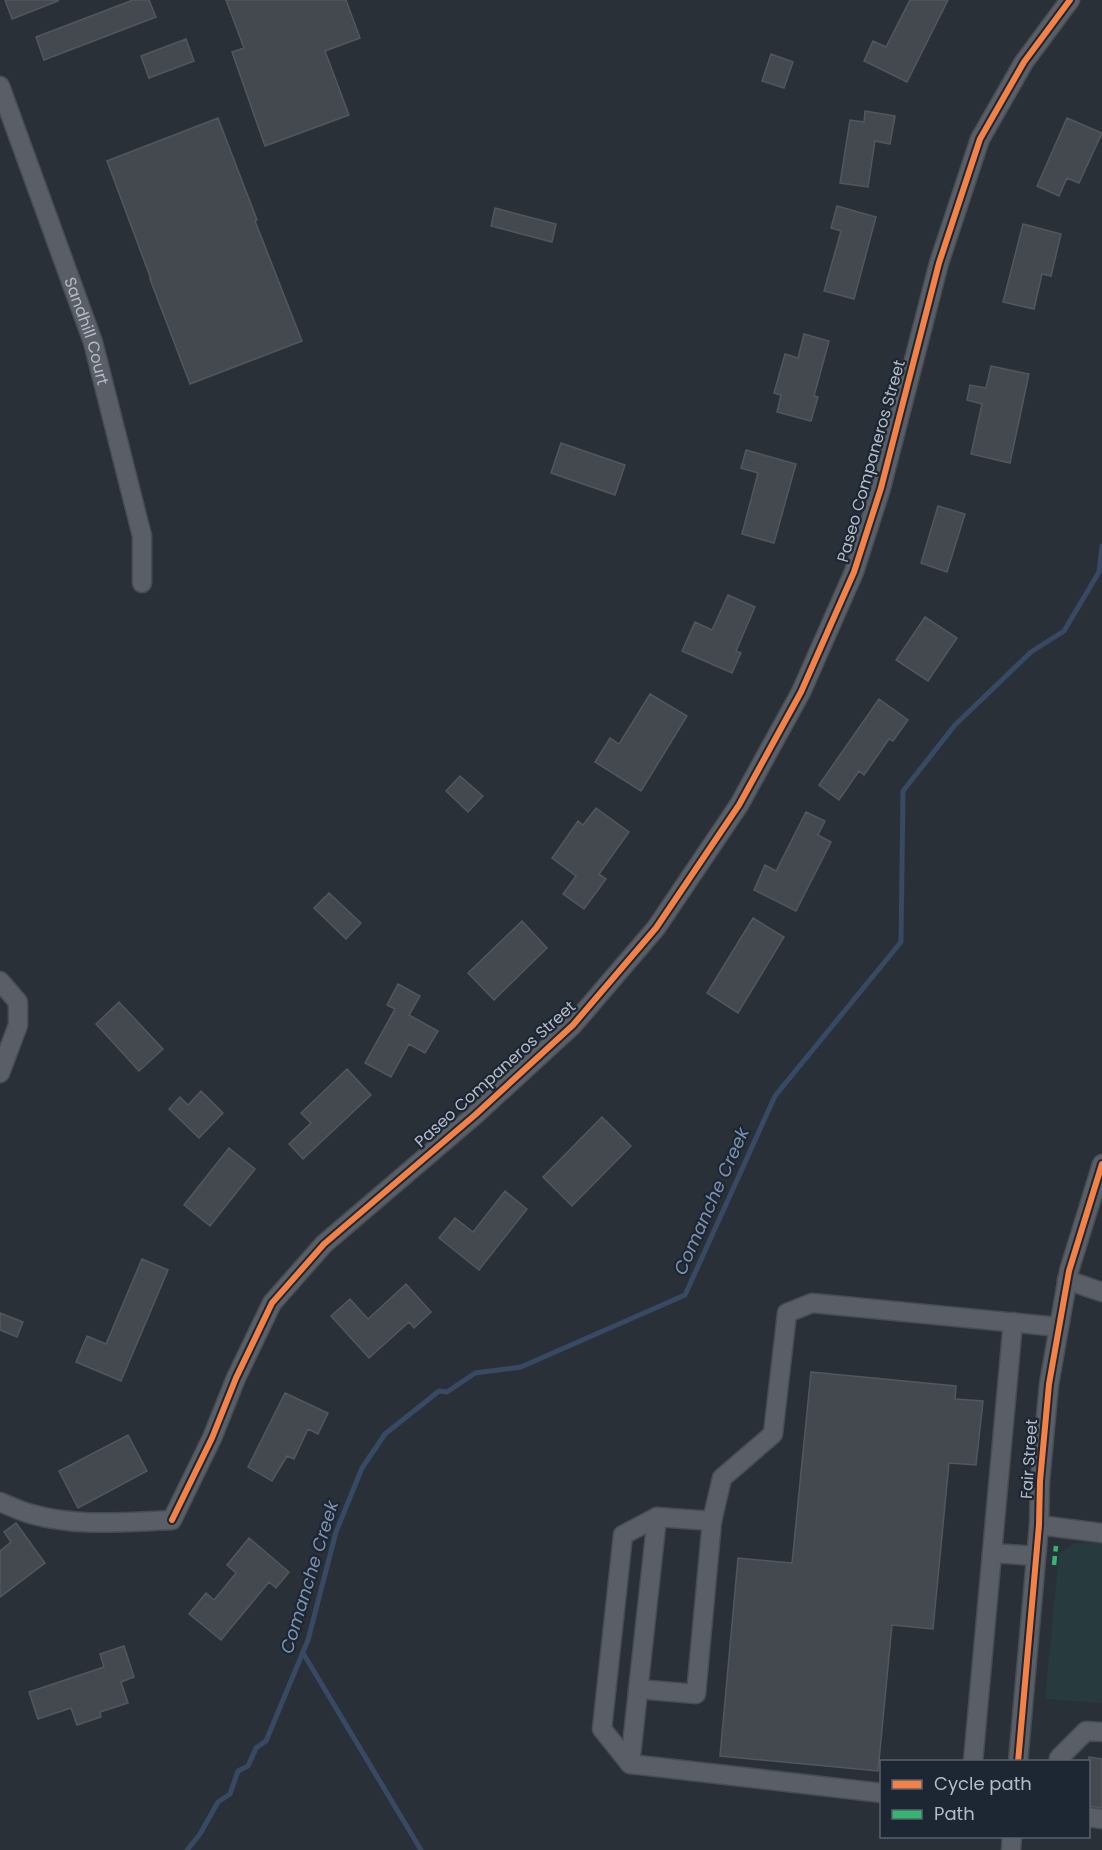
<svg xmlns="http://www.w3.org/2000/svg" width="1102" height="1850" viewBox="0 0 1102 1850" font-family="Poppins,sans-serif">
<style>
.green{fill:#273a3e}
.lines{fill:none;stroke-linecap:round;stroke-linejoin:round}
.stream{stroke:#384963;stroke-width:5}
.building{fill:#444950;stroke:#52575f;stroke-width:1.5}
.minor-casing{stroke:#484c53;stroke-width:21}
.minor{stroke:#5a5e66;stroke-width:18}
.quiet{stroke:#33b770;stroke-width:4.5;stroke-dasharray:9 4.5;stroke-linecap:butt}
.cycleway-casing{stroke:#1d2633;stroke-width:10}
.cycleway{stroke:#f48246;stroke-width:6}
.labels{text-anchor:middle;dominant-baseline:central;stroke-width:4.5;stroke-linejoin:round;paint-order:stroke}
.street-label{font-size:16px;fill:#b4bcc9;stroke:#1d2633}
.water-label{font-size:18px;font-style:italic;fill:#7c92b1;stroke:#1d2633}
</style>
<rect width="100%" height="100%" fill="#2a3038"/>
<path class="green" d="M 1102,1542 L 1102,1703 L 1045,1699 L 1059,1554 L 1075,1543 Z"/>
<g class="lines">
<path class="stream" d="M 303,1653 L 421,1850
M 187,1850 L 200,1834 L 218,1802 L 230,1794 L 238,1771 L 248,1766 L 256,1748 L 266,1741 L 308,1640 L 336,1532 L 362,1468 L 385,1434 L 439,1391 L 447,1392 L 475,1373 L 521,1367 L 685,1295 L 775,1096 L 901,942 L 903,791 L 955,725 L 1031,652 L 1064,631 L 1099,572 L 1102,546"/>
</g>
<path class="building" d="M 5,0 L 58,0 L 58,1 L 12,19 Z
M 133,0 L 149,0 L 156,17 L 44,60 L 36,37 Z
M 226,0 L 346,0 L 360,38 L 325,51 L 349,115 L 265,146 L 232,52 L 244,48 Z
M 910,0 L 948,0 L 907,82 L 864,61 L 873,41 L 886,47 Z
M 186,39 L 194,61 L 149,78 L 141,56 Z
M 771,54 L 793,62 L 784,88 L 762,81 Z
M 865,111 L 895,116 L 890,144 L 875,141 L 868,187 L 840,183 L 850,120 L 864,122 Z
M 218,118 L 257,220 L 255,221 L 302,341 L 190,384 L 150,279 L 151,279 L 107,161 Z
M 1067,118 L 1102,133 L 1079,183 L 1067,178 L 1059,196 L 1037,186 Z
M 837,206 L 876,217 L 854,299 L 824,291 L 841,231 L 831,228 Z
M 495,208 L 556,224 L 552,242 L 491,226 Z
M 1023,224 L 1061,234 L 1051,276 L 1042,274 L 1034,309 L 1003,302 Z
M 804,334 L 829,341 L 814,396 L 818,397 L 811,421 L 777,412 L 781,395 L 774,393 L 785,354 L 798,358 Z
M 991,366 L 1029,374 L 1010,463 L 971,454 L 982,404 L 967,400 L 970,385 L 986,388 Z
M 561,443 L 625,465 L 615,495 L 551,473 Z
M 746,450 L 796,464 L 774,543 L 742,534 L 758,473 L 741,468 Z
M 938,506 L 965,514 L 947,572 L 921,563 Z
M 728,595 L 755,607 L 736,651 L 741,653 L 732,673 L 682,651 L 695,622 L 712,630 Z
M 925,617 L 957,638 L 928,681 L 896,660 Z
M 650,694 L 687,716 L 641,791 L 595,762 L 610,738 L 619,744 Z
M 879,699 L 908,720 L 893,741 L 889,739 L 864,775 L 859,771 L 839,800 L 819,785 Z
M 460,776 L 483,796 L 468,812 L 446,791 Z
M 596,808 L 629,832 L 599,874 L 606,879 L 584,909 L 563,894 L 576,876 L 552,858 L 578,821 L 583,825 Z
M 806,812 L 825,821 L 818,835 L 831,842 L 796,911 L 754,890 L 765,865 L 776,871 Z
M 329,893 L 361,923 L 346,939 L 314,908 Z
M 753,918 L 784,937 L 738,1013 L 707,993 Z
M 522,921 L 547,948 L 494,1000 L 468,973 Z
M 398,984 L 420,996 L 409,1015 L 438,1031 L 425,1053 L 409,1044 L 391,1077 L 365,1063 L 395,1009 L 387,1005 Z
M 119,1002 L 163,1049 L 139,1071 L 96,1024 Z
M 347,1069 L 371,1095 L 303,1159 L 289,1144 L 311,1123 L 301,1113 Z
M 201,1091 L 223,1113 L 199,1138 L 169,1109 L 180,1097 L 188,1105 Z
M 602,1117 L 631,1146 L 572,1206 L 543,1177 Z
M 229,1148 L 255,1169 L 210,1226 L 184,1205 Z
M 505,1191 L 527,1209 L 479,1270 L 439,1238 L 455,1218 L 473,1232 Z
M 142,1259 L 168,1270 L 121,1381 L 76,1362 L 87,1336 L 106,1344 Z
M 406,1284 L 431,1312 L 414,1328 L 409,1322 L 369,1358 L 331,1316 L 350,1299 L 368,1319 Z
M 0,1313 L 23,1322 L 17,1337 L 0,1330 Z
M 811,1372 L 956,1386 L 955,1399 L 983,1401 L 976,1465 L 949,1463 L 933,1629 L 892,1625 L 878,1771 L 720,1756 L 738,1558 L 792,1563 Z
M 285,1393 L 328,1413 L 318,1434 L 308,1429 L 294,1459 L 287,1456 L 272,1481 L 248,1467 Z
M 128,1435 L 147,1471 L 78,1508 L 59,1471 Z
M 16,1523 L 45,1563 L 0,1597 L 0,1551 L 11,1542 L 4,1532 Z
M 249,1538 L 289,1572 L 276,1588 L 269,1582 L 221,1640 L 189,1614 L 206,1593 L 214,1600 L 236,1573 L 227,1565 Z
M 124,1646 L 134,1677 L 121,1682 L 128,1703 L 100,1712 L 101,1717 L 77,1725 L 71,1708 L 38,1719 L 29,1692 L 104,1667 L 100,1654 Z
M 1089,1757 L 1102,1759 L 1102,1808 L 1089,1806 Z"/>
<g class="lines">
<defs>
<g id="minor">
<path id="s1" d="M 0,86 L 93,342 L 142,536 L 142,583"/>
<path d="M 0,981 L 18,1002 L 18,1025 L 0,1073"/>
<path d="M 1067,1280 L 1102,1292"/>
<path d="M 0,1502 C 10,1506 20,1511 31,1514 C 76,1527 126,1522 172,1520 L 212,1438 L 236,1378 L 272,1303 L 324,1244 L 475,1115 L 573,1025 L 656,928 L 739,805 L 801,692 L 854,572 L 881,488 L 939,263 L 980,139 L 1024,62 L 1070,0"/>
<path d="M 1039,1525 L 1102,1533"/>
<path d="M 992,1553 L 1036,1556"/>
<path d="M 638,1689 L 696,1694 L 712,1521"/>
<path d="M 973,1762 L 1013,1322"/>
<path d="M 1018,1762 L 1039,1525 L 1040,1481 L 1049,1384 L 1069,1271 L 1102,1164"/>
<path d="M 1059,1762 L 1059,1758 L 1086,1731 L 1102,1732"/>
<path d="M 630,1764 L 602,1729 L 623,1535 L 657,1517"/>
<path d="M 882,1793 L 630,1764 L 657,1517 L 712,1521 L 722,1478 L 773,1434 L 787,1313 L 812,1303 L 1059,1327"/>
<path d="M 1088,1817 L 1102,1819"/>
<path d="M 1011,1850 L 1012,1836"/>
</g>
</defs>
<use href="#minor" class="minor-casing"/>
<use href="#minor" class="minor"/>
<path class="quiet" d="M 1054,1565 L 1056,1546"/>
<defs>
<path id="cycleway" d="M 172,1520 L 212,1438 L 236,1378 L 272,1303 L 324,1244 L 475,1115 L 573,1025 L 656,928 L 739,805 L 801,692 L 854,572 L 881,488 L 939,263 L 980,139 L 1024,62 L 1070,0
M 1018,1762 L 1039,1525 L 1040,1481 L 1049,1384 L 1069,1271 L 1102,1164"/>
</defs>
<use href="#cycleway" class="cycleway-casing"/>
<use href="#cycleway" class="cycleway"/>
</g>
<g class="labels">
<g class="street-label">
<text stroke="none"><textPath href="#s1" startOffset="260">Sandhill Court</textPath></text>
<text transform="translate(871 461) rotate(-74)">Paseo Companeros Street</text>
<text transform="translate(495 1074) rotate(-42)">Paseo Companeros Street</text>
<text transform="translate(1029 1459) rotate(-86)">Fair Street</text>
</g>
<g class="water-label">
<text transform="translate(711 1201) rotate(-66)">Comanche Creek</text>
<text transform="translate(309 1577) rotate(-73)">Comanche Creek</text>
</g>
</g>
<rect x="880" y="1760" width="210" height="78" fill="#1d2633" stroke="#59626f" stroke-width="1.5"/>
<rect x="892" y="1780" width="30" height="9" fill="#f48246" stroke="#59626f" stroke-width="1.5"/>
<text x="934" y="1790" font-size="18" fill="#b4bcc9">Cycle path</text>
<rect x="892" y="1810" width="30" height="9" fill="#33b770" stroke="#59626f" stroke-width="1.5"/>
<text x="934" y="1820" font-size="18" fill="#b4bcc9">Path</text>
</svg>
